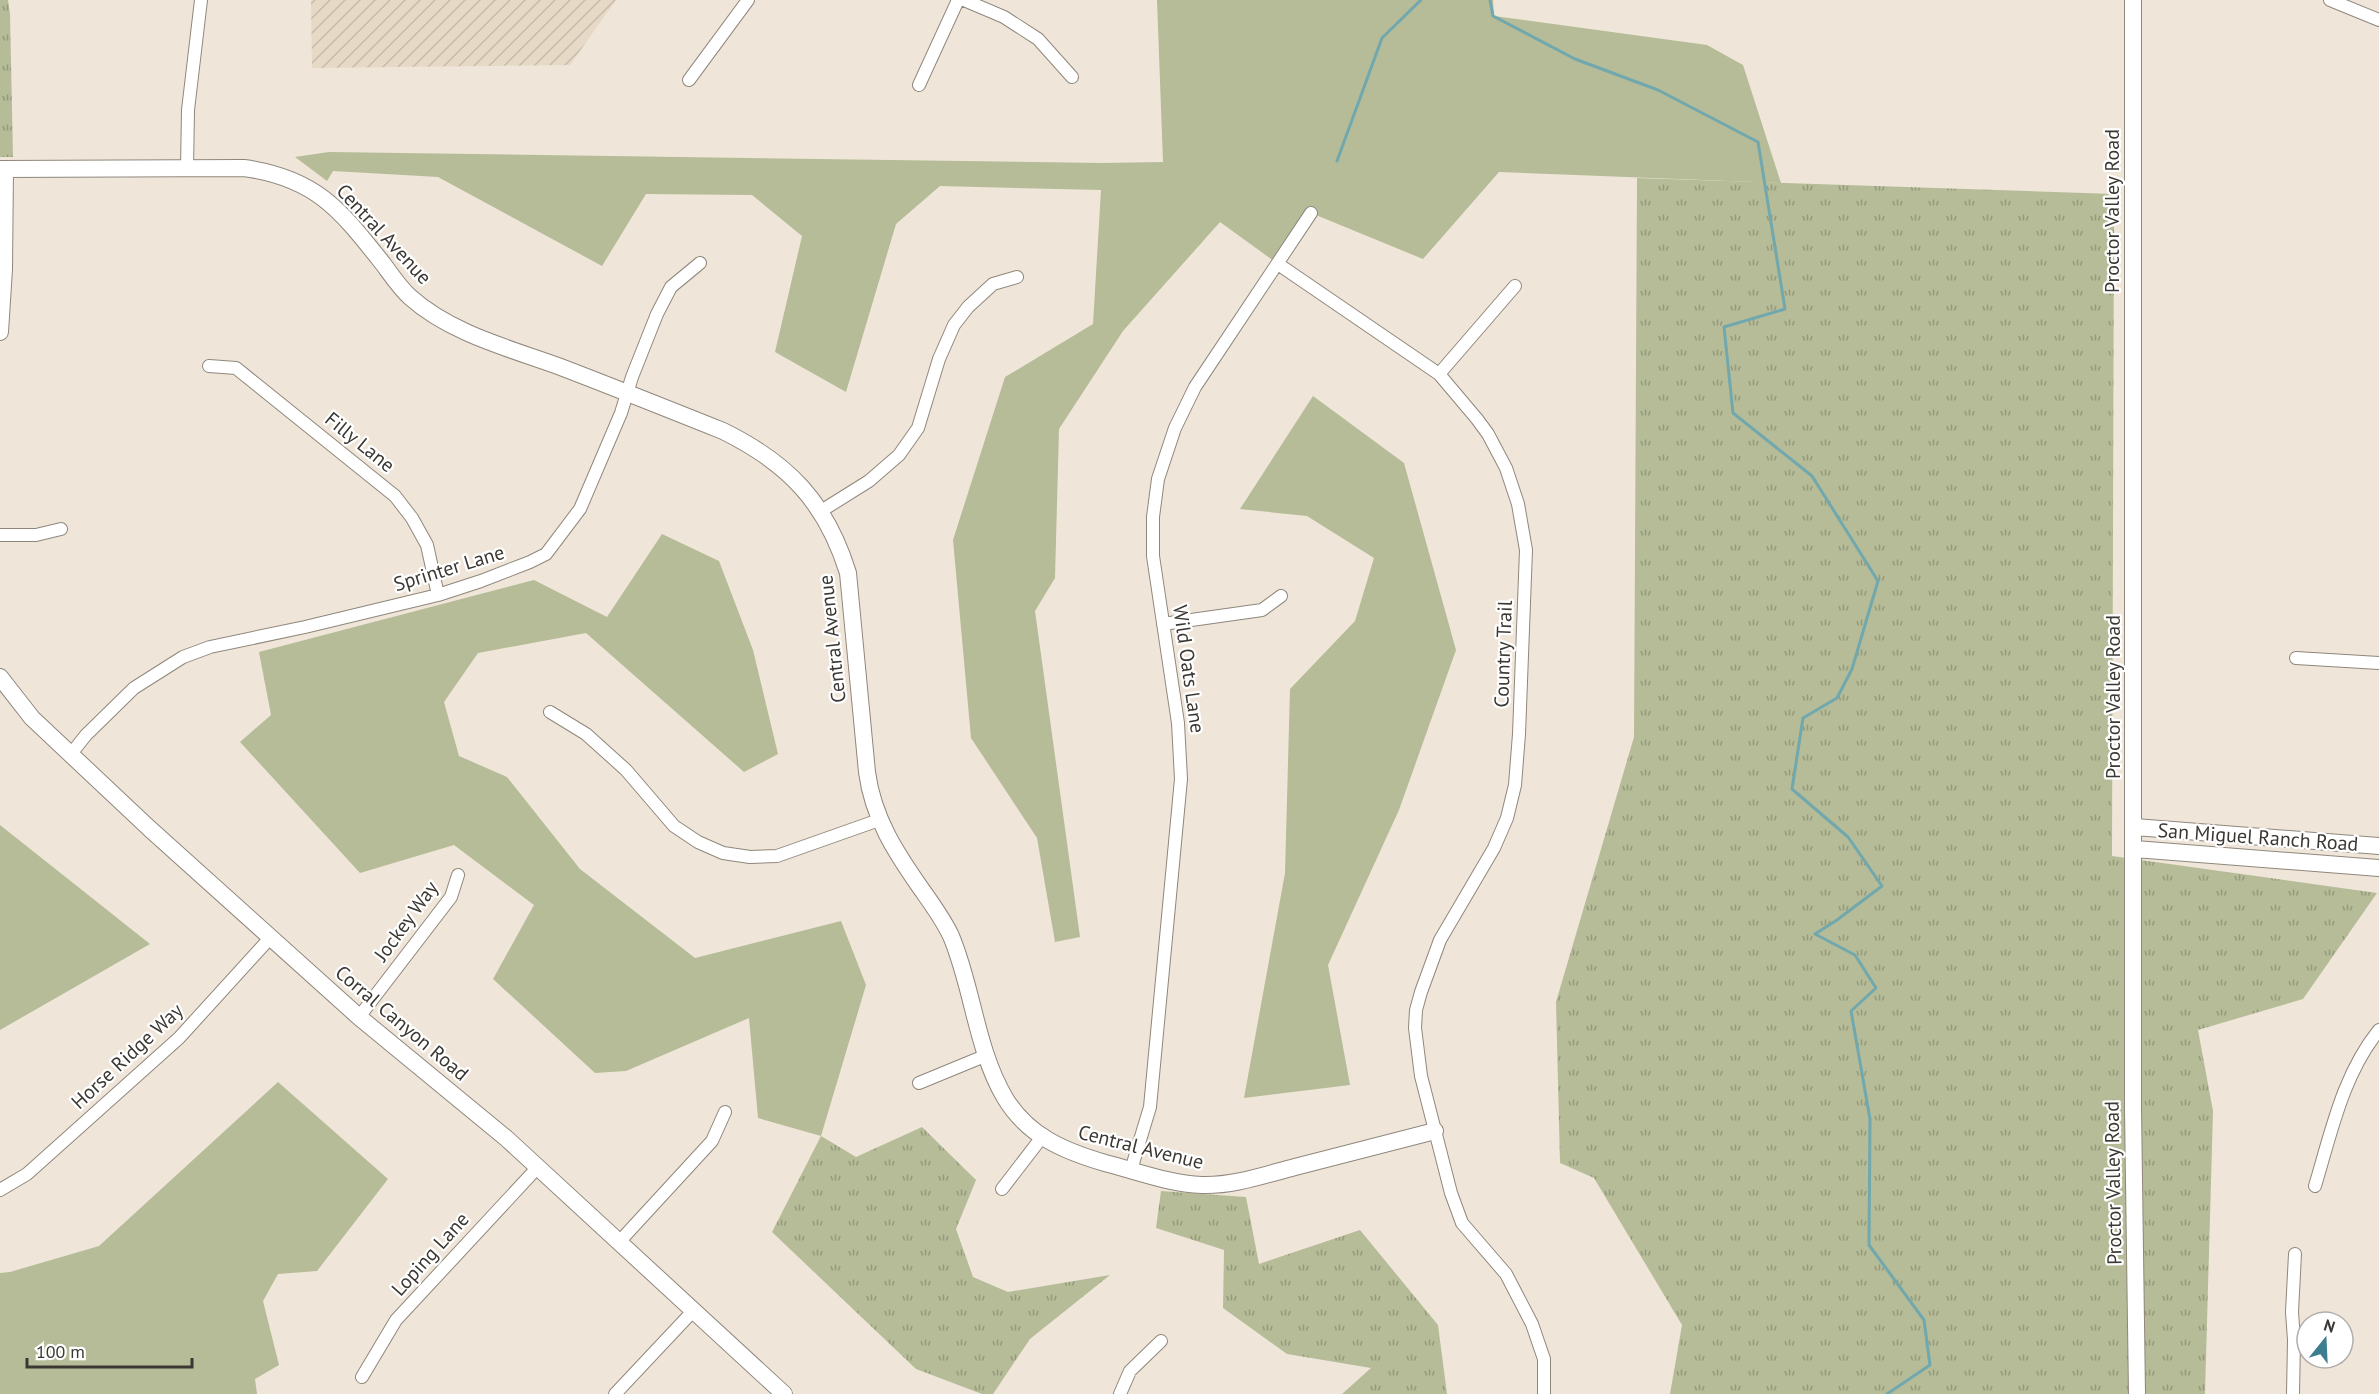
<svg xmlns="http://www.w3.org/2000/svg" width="2379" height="1394" viewBox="0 0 2379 1394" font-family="'PT Sans',sans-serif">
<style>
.industrial{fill:url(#industrial-furrows)}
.grass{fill:url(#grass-tufts)}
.green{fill:#b5bc97}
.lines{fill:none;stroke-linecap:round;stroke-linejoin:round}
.stream{stroke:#71a8ae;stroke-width:3}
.street-casing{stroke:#90877c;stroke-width:14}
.secondary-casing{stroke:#90877c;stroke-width:18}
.street{stroke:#fff;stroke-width:12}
.secondary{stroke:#fff;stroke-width:16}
.labels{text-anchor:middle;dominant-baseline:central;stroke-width:4.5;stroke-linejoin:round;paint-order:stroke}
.street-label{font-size:20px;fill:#3b3833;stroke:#fff}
</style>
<defs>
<pattern id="industrial-furrows" width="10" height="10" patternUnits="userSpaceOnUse" patternTransform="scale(1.5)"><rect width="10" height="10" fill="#e6d9c6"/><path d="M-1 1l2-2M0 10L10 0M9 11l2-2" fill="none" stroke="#c6bbab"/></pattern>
<pattern id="grass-tufts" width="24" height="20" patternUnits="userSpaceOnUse" patternTransform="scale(1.5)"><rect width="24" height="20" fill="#b5bc97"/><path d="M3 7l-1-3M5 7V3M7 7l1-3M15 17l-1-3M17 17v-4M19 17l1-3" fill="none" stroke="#949a7c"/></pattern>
</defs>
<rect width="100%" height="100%" fill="#efe6d9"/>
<path class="industrial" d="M 311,0 L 616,0 L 570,65 L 312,68 Z"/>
<path class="grass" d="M 0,0 L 8,0 L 10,14 L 13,157 L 0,157 Z
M 1637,178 L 2114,194 L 2112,856 L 2377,893 L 2303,999 L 2198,1030 L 2213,1111 L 2205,1394 L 1670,1394 L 1682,1325 L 1594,1178 L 1560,1163 L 1556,1002 L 1634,737 Z
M 922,1127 L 976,1180 L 956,1229 L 973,1277 L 1008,1292 L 1110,1275 L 1030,1339 L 993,1394 L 982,1394 L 916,1369 L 772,1232 L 821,1136 L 856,1157 Z
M 1161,1191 L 1246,1197 L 1259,1264 L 1360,1230 L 1438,1325 L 1447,1394 L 1342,1394 L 1371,1368 L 1287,1354 L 1223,1308 L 1224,1250 L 1156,1228 Z"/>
<path class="green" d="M 1157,0 L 1493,0 L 1494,16 L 1707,45 L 1743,65 L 1781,183 L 1499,172 L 1423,259 L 1311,213 L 1278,264 L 1220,222 L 1123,331 L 1059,429 L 1055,578 L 1035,611 L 1080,937 L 1055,942 L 1037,838 L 971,738 L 953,540 L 1005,377 L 1093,324 L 1101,190 L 940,186 L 896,224 L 846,392 L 775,352 L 802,236 L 752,195 L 646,194 L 602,266 L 438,177 L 333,171 L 327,181 L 295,157 L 329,152 L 1102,163 L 1163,162 Z
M 1313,396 L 1404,463 L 1456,650 L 1399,810 L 1328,965 L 1350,1085 L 1244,1098 L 1285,873 L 1290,689 L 1355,621 L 1374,558 L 1307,516 L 1240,509 Z
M 662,534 L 719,561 L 753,650 L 778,754 L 744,772 L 586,633 L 478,653 L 444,702 L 459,756 L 507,777 L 580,869 L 695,958 L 841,921 L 866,985 L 821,1136 L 758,1118 L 749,1018 L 626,1071 L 595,1073 L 493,979 L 534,905 L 454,845 L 360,873 L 240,742 L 271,715 L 259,652 L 534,580 L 607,617 Z
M 0,825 L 150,944 L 0,1030 Z
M 278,1082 L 388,1179 L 317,1271 L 278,1274 L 263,1301 L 279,1365 L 255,1379 L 257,1394 L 0,1394 L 0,1273 L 10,1272 L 99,1246 Z"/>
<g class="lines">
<path class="stream" d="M 1490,0 L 1493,16 L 1575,59 L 1658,90 L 1758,142 L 1785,309 L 1724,327 L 1733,413 L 1812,476 L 1878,581 L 1852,669 L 1837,698 L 1803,718 L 1792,789 L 1848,837 L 1882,886 L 1837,920 L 1815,934 L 1855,955 L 1876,988 L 1851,1011 L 1870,1119 L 1869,1245 L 1924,1320 L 1930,1365 L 1887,1394
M 1337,161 L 1382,38 L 1421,0"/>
<defs>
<path id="street" d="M 964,0 L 1004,17 L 1038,39 L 1072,77
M 2330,0 L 2379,20
M 689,80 L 748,0
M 919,85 L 958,0
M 187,168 L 188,110 L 201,0
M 1278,264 L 1439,374 L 1477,419 L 1488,434 L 1506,468 L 1518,504 L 1526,550 L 1519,734 L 1515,785 L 1507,818 L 1494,848 L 1440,940 L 1421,992 L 1416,1010 L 1415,1028 L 1421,1076 L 1451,1193 L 1462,1223 L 1506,1274 L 1532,1324 L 1544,1359 L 1544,1394
M 209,366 L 236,368 L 395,496 L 412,518 L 427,545 L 438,595
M 1439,374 L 1515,286
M 821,511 L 869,481 L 899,455 L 918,428 L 939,359 L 954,325 L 968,307 L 993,284 L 1017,277
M 0,535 L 36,535 L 61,529
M 1163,624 L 1262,610 L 1281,596
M 2296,658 L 2379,663
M 550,712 L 586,734 L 626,770 L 674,826 L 698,842 L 723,853 L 750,857 L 777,856 L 879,820
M 70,755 L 86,735 L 134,688 L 183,657 L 210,647 L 305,627 L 438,595 L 481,581 L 530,562 L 546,554 L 580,509 L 621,413 L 632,377 L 657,314 L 671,287 L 700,263
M 359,1017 L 451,897 L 458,875
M 919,1083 L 987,1055
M 1131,1170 L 1150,1107 L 1181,779 L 1178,723 L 1153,556 L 1153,517 L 1158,479 L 1175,428 L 1195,387 L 1311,213
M 2315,1186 C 2331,1133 2343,1074 2379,1030
M 1002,1189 L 1042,1137
M 0,1190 L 27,1174 L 179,1038 L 270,938
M 620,1241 L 712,1141 L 725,1112
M 362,1377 L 396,1320 L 538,1167
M 615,1394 L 694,1310
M 1120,1394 L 1130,1371 L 1161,1341
M 2293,1394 L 2294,1340 L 2292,1312 L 2295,1254"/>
<path id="secondary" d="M 2133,0 L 2133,1110 L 2137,1394
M 0,169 L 244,168 C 317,178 341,211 384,265 C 392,276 400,288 410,297 C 450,333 508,348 558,366 C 613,387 668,409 723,431 C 788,463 826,502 848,573 L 867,772 C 873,818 896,853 922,890 C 932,904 943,919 951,936 C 973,988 976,1049 1005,1098 C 1028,1136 1064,1151 1105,1163 C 1136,1171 1170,1184 1202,1185 C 1233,1186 1264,1175 1295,1167 C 1342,1155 1388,1143 1435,1131
M 0,332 L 4,269 L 5,169
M 0,677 L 32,718 L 150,829 L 359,1017 L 506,1138 L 784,1394
M 2135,827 L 2379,846
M 2135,849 L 2379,868"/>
</defs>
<use href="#street" class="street-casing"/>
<use href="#secondary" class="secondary-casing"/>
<use href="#street" class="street"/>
<use href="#secondary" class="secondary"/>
</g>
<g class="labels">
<g class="street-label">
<text transform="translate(2112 211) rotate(-90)">Proctor Valley Road</text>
<text transform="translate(384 234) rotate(47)">Central Avenue</text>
<text transform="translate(360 442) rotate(39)">Filly Lane</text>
<text transform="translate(449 568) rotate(-17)">Sprinter Lane</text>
<text transform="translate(832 639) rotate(-96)">Central Avenue</text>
<text transform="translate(1503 654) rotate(-88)">Country Trail</text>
<text transform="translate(1189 669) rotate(82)">Wild Oats Lane</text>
<text transform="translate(2113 697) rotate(-90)">Proctor Valley Road</text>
<text transform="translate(2258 837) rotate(4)">San Miguel Ranch Road</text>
<text transform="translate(406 921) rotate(-54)">Jockey Way</text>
<text transform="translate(402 1023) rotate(40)">Corral Canyon Road</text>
<text transform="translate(127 1056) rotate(-43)">Horse Ridge Way</text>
<text transform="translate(1141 1147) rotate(14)">Central Avenue</text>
<text transform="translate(2113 1183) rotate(-91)">Proctor Valley Road</text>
<text transform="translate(430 1254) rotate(-48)">Loping Lane</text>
</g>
</g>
<g transform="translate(2325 1340) rotate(18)"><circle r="28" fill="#ffffff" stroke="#b1afad" stroke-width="1.5"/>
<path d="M0-4.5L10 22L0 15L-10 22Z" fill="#3c7e90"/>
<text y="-9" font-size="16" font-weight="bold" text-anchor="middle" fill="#3b3833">N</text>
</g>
<path d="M27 1358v9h165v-9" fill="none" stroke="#3b3833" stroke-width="3"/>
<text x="36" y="1358" font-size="18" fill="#3b3833" stroke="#ffffff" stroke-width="4.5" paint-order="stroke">100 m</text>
</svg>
